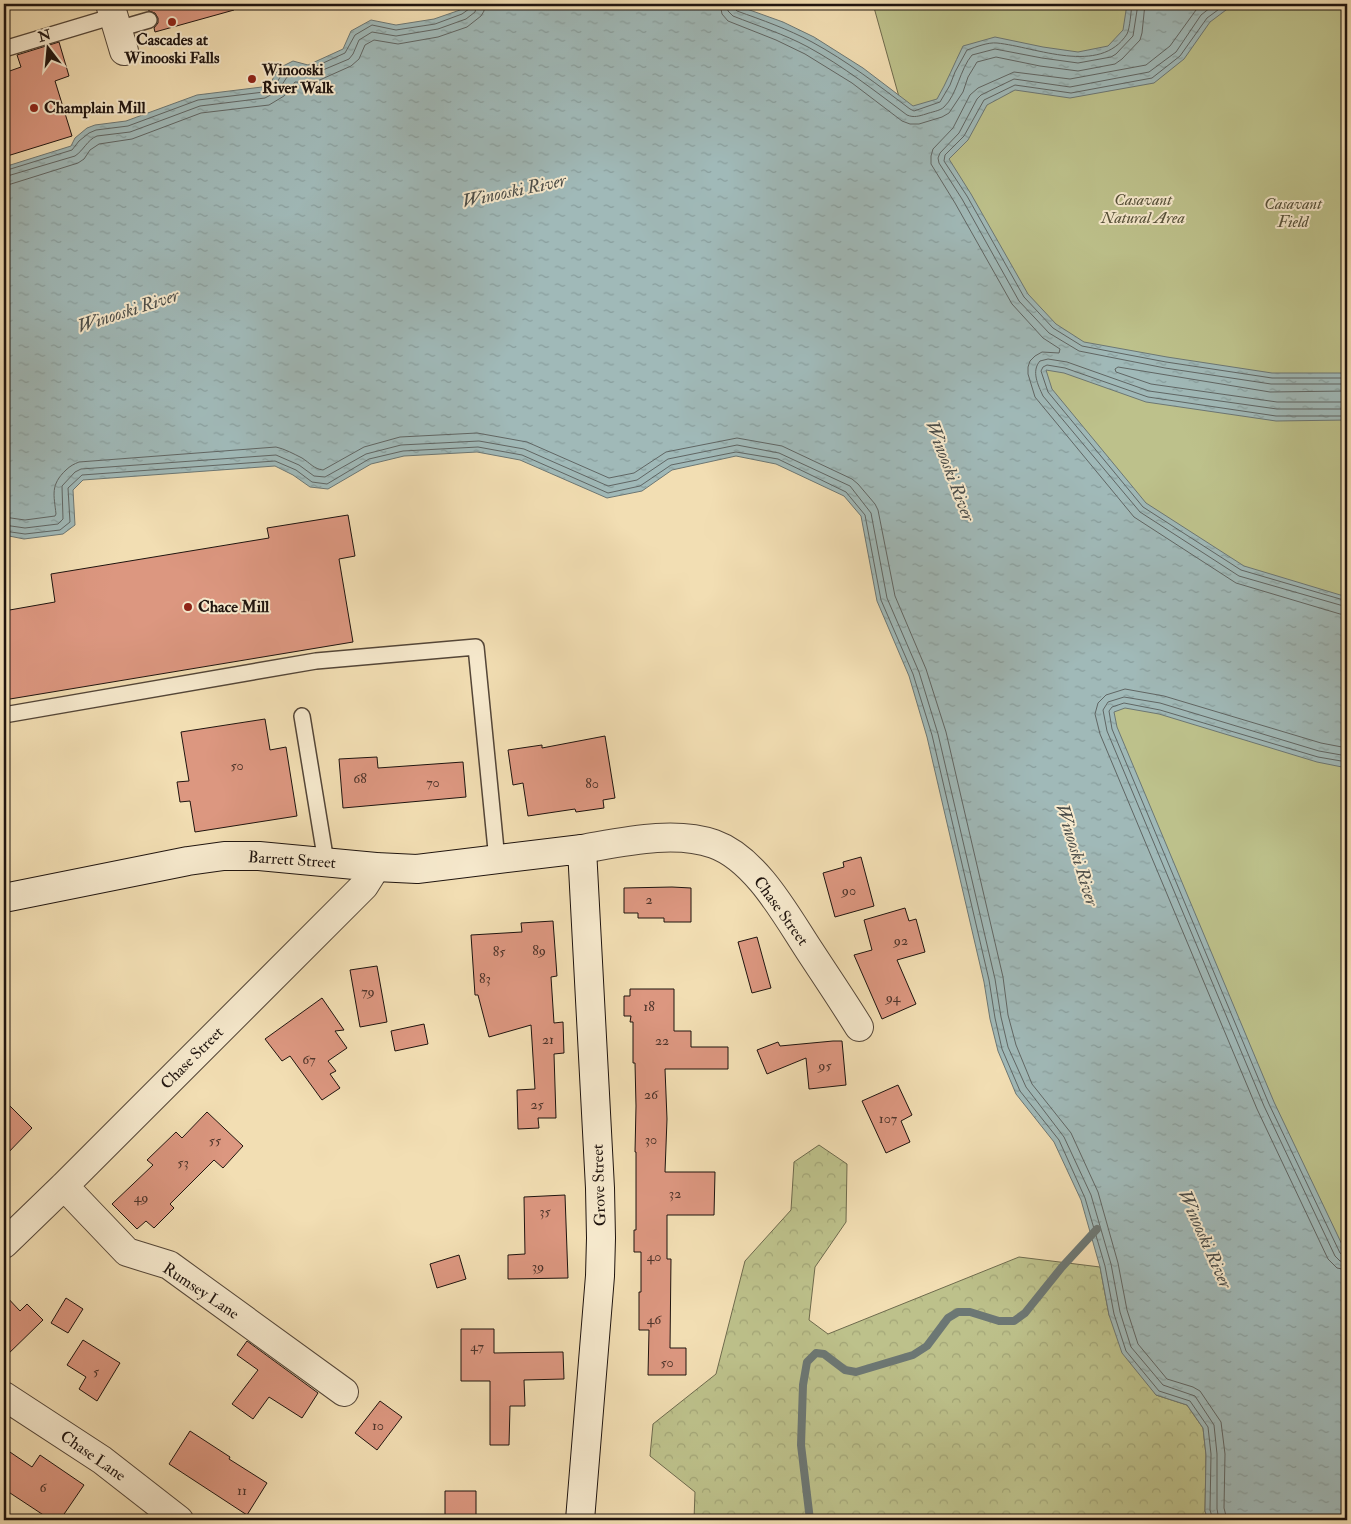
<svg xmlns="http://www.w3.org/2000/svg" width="1351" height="1524" viewBox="0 0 1351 1524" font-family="'IM FELL Double Pica',serif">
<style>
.forest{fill:url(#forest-crowns);stroke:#6e6a4d}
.park{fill:#bdc18b;stroke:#6e6a4d}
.water{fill:url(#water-ripples);stroke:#6c7774}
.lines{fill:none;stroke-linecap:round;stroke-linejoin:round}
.shore{stroke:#606664;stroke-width:1}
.stream{stroke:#6c7774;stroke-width:8}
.building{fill:#dc9780;stroke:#1f140f}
.lane-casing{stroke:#544638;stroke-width:18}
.street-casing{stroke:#544638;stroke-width:30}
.secondary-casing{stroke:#1f140f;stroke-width:30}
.lane{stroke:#f7eace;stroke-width:15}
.street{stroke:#f7eace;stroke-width:28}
.secondary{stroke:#f7eace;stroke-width:28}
.poi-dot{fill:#8f2418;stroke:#f7eace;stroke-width:2}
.labels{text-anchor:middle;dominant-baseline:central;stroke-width:4;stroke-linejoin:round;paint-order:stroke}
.number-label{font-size:14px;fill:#4e352b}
.poi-label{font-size:16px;font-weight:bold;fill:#1f140f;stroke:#f7eace;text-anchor:start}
.park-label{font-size:16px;font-style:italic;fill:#56513a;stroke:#f7eace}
.street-label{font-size:16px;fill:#1f140f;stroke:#f7eace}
.water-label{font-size:18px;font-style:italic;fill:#4c4e4a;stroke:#f7eace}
</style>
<defs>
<pattern id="forest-crowns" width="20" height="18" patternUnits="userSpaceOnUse" patternTransform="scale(1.25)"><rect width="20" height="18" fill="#bdc18b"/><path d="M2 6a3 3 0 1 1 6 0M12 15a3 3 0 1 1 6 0" fill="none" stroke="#a2a577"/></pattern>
<pattern id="water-ripples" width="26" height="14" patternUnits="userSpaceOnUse" patternTransform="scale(1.25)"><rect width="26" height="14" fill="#a0b9b8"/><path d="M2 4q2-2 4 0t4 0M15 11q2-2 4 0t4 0" fill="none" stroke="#899e9d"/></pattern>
</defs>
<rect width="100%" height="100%" fill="#f2deb3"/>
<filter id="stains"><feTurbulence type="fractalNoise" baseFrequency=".004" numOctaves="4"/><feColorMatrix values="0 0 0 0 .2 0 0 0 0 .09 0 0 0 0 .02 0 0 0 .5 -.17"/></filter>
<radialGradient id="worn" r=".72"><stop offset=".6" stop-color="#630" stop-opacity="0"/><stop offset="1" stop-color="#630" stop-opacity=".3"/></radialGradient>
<path class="forest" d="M 819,1145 L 847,1164 L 846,1222 L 815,1267 L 809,1320 L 828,1334 L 1019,1257 L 1100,1267 L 1109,1315 L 1156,1395 L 1187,1405 L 1203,1428 L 1206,1455 L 1205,1511 L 1208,1520 L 694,1520 L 695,1492 L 650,1456 L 653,1424 L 716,1374 L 745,1261 L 791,1210 L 794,1162 Z"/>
<path class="park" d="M 873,4 L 1347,4 L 1347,1385 L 1079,740 Z"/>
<path class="water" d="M 468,4 L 733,4 L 783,22 L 814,37 L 863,68 L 913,106 L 937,99 C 947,82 954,64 963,46 L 995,37 L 1043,47 L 1078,52 L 1108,46 L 1123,30 L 1127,4 L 1234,4 L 1210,22 L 1184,59 L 1154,83 L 1070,98 L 1015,90 L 987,105 L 968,140 L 949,159 L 971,194 L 1028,294 L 1056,324 L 1084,342 L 1167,357 L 1272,373 L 1347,373 L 1347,420 L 1276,421 L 1146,402 L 1064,373 L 1046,370 L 1052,389 L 1146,503 L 1244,566 L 1347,597 L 1347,768 L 1317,762 L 1159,714 L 1125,708 L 1114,712 L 1117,727 L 1274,1102 L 1347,1255 L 1347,1520 L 1208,1520 L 1205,1511 L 1206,1455 L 1203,1428 L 1187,1405 L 1156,1395 L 1122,1353 L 1109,1315 L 1100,1267 L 1081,1200 L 1054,1142 L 1016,1094 L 998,1051 L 990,1019 L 984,982 L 927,737 L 909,676 L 877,601 L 861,516 L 844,496 L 776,464 L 736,456 L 672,470 L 642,491 L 607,498 L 520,460 L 477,452 L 404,456 L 371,464 L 328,489 L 310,487 L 293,475 L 275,466 L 83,480 L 73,490 L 75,525 L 63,534 L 24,539 L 4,535 L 4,167 L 71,146 L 75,138 L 87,128 L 95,125 L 126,121 L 197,95 L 262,87 L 271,82 L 279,68 L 293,61 L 308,65 L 343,49 L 351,31 L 371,20 L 396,25 L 434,19 L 460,10 Z"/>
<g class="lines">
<path class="shore" d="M 720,4 L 722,14 L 728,21 L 776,40 L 805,54 L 852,83 L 902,121 L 910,124 L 919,124 L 942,117 L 949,113 L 963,92 L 968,77 L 977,62 L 996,57 L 1040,66 L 1078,71 L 1115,64 L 1122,59 L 1140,40 L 1142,33 L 1145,4
M 727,4 L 728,11 L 733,16 C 758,26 784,34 808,47 C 843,66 875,91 907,115 C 914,118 919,116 926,114 C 931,112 940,111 944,107 C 957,95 960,69 972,55 L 995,49 L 1042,58 L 1078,63 L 1111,57 L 1116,54 L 1133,36 L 1138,4
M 733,4 L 734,8 L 737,11 C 762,20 788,29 812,42 C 847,61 878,85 910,109 L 914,111 L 940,102 L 950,85 L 955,72 L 967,50 C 976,47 988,42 997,43 C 1036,47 1100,76 1127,34 C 1130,28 1131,11 1132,4
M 1203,4 L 1196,10 L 1170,46 L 1146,65 L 1070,79 L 1014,72 L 978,88 L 970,95 L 953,128 L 933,149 L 931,156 L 931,164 L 955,203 L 1012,304 L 1043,338 L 1060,349 L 1059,353 L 1042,352 L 1035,356 L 1030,361 L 1028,367 L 1028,374 L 1035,397 L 1134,517 L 1236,583 L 1340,614 L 1347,615
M 1215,4 L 1201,15 L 1176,52 L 1149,72 L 1070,87 L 1014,79 L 981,95 L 977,99 L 959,133 L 940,153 L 938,158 L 939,163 L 962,199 L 1019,301 L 1049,333 L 1079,351 L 1165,368 L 1271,384 L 1347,384
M 1226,4 L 1207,18 L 1180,56 L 1152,78 L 1071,93 L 1015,85 L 984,100 L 964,136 L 945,155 L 944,161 L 967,196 L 1024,297 L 1053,328 L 1082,346 L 1166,362 L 1272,378 L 1347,378
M 4,171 L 72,150 L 79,141 L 89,133 L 96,130 L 128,126 L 198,100 L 264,92 L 275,86 L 283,72 L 293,67 L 310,69 L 345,53 L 355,35 L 372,25 L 396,30 L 435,24 L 462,14 L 469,9 L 471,4
M 4,177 L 75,156 C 84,150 87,140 97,136 L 130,132 L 200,106 L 265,98 L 278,91 L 287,77 L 293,74 L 311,75 L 349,59 L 353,54 L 359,40 L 372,32 L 396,36 L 438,29 L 466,19 L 475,12 L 477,4
M 4,185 L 11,184 L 78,163 L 84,159 L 90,150 L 99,144 L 132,139 L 201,113 L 269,105 L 284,96 L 295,82 L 313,83 L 351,66 L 359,59 L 365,45 L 374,40 L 398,44 L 438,37 L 467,27 L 481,16 L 484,11 L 484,4
M 1347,391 L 1270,392 L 1118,367 L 1115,369 L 1116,372 L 1151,384 L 1277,402 L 1347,402
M 1347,409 L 1277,409 L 1149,391 L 1067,362 L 1048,359 L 1040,361 C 1031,371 1038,385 1043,396 L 1140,512 L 1239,576 L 1347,607
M 1347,416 L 1276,416 L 1148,397 L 1065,368 L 1047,365 L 1043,367 L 1041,371 L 1048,392 L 1143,507 L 1241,570 L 1347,601
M 4,517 L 25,520 L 55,516 L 56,514 C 54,495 50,485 66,470 C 70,466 74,464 79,462 L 276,447 C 285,449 294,454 302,458 C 310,463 314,469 323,470 L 364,447 L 400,437 L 477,433 L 527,442 L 609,478 L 634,473 L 666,452 L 737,438 L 782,446 L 852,479 L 858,484 L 875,504 L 878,510 L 895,596 L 926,669 L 946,732 L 1003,977 L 1008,1015 L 1016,1045 L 1032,1084 L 1071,1133 L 1098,1192 L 1118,1263 L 1127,1310 L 1138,1344 L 1167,1379 L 1193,1387 L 1200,1391 L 1221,1422 L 1225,1454 L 1224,1508 L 1227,1520
M 4,525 L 25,528 L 58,524 L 63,519 L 62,486 L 75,472 L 81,469 L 276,455 L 299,465 L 314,476 L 325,477 L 366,454 L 401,445 L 479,441 L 524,449 L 608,486 L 637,480 L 668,459 L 737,445 L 779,453 L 850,486 L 871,513 L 887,598 L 919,672 L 938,734 L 995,979 L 1001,1017 L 1008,1047 L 1026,1087 L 1064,1137 L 1091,1195 L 1111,1264 L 1120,1312 L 1131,1347 L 1163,1385 L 1195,1396 L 1214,1425 L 1217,1454 L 1217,1509 L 1219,1520
M 4,531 L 25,534 L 60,530 L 70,522 L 68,488 L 82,475 L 275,461 L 296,470 L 312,482 L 327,484 L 369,459 L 403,451 L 478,447 L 522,455 L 608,493 L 640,486 L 671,465 L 736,452 L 778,459 L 846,492 L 865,515 L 881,600 L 913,674 L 932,735 L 989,980 L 995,1018 L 1002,1049 L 1020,1091 L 1059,1140 L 1085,1198 L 1105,1266 L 1114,1314 L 1126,1351 L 1159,1391 L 1190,1401 L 1208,1427 L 1211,1454 L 1210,1510 L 1213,1520
M 1347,748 L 1321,743 L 1164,696 L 1125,689 L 1106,695 L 1098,703 L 1095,714 L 1100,734 L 1257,1109 L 1328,1259 L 1337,1268 L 1347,1270
M 1347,756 L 1319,751 L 1160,703 L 1124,697 L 1108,702 L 1103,710 L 1107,731 L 1264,1106 L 1335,1256 L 1340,1261 L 1347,1262
M 1347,762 L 1318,757 L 1160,710 L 1124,703 L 1112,707 L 1109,711 L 1112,729 L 1269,1104 L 1340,1253 L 1343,1255 L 1347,1256"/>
<path class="stream" d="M 810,1520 L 801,1445 L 803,1385 L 807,1362 L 816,1353 L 824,1354 L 845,1370 L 856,1372 L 913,1355 L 927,1346 L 948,1318 L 958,1312 L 970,1312 L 999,1321 L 1014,1321 L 1025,1313 L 1062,1267 L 1097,1229"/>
</g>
<path class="building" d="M 147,4 L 233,4 L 234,10 L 155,32 L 154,28 L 158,23 L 158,18 L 155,13 L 149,11 Z
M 59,42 L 69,76 L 55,81 L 72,136 L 4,157 L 4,73 L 21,67 L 17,55 Z
M 348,515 L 355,556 L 339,559 L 353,642 L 4,700 L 4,611 L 55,602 L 51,574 L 269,538 L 267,528 Z
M 265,719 L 270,750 L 286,747 L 297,816 L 195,832 L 190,801 L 180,802 L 177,782 L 189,781 L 181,732 Z
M 605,736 L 615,798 L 603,800 L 604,808 L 576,812 L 575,809 L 528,816 L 523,783 L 513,785 L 508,750 L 542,745 L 542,748 Z
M 377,757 L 378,768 L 463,762 L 466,797 L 343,808 L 339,759 Z
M 861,857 L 874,906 L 835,917 L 823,873 L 844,867 L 843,862 Z
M 672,887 L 691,888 L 691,922 L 664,922 L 664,918 L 638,918 L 638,913 L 624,913 L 624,888 Z
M 905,908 L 909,921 L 916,919 L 925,952 L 897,960 L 916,1004 L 882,1019 L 854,955 L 872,950 L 864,920 Z
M 553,921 L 557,976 L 551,977 L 554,1023 L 563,1022 L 564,1053 L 554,1054 L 556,1118 L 538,1118 L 539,1128 L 518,1129 L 517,1090 L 535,1089 L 531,1025 L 489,1037 L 478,995 L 475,995 L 471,935 L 522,932 L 521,923 Z
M 757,937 L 771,988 L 752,993 L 738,942 Z
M 377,966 L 387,1022 L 360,1027 L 350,970 Z
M 630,989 L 674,989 L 674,1031 L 691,1031 L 691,1047 L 728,1047 L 728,1069 L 665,1069 L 667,1119 L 665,1172 L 715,1172 L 714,1215 L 667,1215 L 667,1259 L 671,1259 L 670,1348 L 686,1348 L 686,1375 L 648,1375 L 649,1330 L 639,1330 L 639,1292 L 641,1292 L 641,1252 L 634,1252 L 634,1230 L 636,1230 L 636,1152 L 635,1152 L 636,1106 L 635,1063 L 633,1063 L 633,1022 L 630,1022 L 631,1016 L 624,1016 L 624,996 L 630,996 Z
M 322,998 L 344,1030 L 335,1031 L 347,1048 L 328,1061 L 336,1071 L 330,1074 L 340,1088 L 322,1100 L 290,1056 L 282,1061 L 265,1039 Z
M 424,1024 L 428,1044 L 395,1051 L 391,1031 Z
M 833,1041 L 842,1041 L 846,1085 L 809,1089 L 806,1058 L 767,1074 L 757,1050 L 778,1042 L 780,1046 Z
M 898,1085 L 912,1115 L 901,1121 L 910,1142 L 886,1153 L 862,1101 Z
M 4,1100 L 32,1128 L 4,1157 Z
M 207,1112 L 243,1146 L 223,1168 L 214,1160 L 170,1204 L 174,1208 L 154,1228 L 146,1221 L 137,1229 L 112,1204 L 153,1165 L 147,1160 L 176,1132 L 182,1138 Z
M 565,1195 L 568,1278 L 508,1279 L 508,1255 L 525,1254 L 524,1197 Z
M 459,1255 L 466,1279 L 437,1288 L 430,1264 Z
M 4,1294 L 20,1311 L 27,1304 L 43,1320 L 4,1358 Z
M 66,1298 L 83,1309 L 68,1333 L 51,1323 Z
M 461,1329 L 494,1329 L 494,1353 L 563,1352 L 564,1379 L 524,1380 L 525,1406 L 510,1406 L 509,1445 L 490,1445 L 490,1381 L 461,1381 Z
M 83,1340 L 120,1363 L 97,1401 L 79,1389 L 86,1377 L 67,1365 Z
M 247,1341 L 318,1393 L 302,1418 L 269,1397 L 253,1419 L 232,1404 L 258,1370 L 237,1355 Z
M 380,1401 L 402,1417 L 377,1450 L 355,1433 Z
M 190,1431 L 230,1457 L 229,1459 L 267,1483 L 247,1515 L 169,1464 Z
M 4,1448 L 32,1467 L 40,1455 L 84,1485 L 60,1520 L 51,1520 L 4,1489 Z
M 445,1491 L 476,1491 L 476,1520 L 445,1520 Z"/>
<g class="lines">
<defs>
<path id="lane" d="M 118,29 L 149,20
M 4,49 L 114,16
M 4,715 L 316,661 L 476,647 L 497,860
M 302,716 L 326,862"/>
<path id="street" d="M 110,4 L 124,51
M 582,849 C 623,842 674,830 714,844 C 756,859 786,915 809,950 C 826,976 843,1001 859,1027
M 64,1186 L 127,1252 L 169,1265 L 344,1392
M 4,1244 L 64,1186 L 364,886 L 376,867
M 4,1396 L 102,1460 L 179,1520"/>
<path id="secondary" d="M 4,898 L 188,861 L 224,856 L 259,856 L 376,867 L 417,869 L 582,849 L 600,1188 L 601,1238 L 600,1276 L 580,1520"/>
</defs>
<use href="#lane" class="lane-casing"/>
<use href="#street" class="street-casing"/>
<use href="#secondary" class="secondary-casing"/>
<use href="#lane" class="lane"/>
<use href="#street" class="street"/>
<use href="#secondary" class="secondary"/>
</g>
<g class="poi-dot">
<circle cx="172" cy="22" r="5"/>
<circle cx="252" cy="79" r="5"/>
<circle cx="34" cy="108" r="5"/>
<circle cx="188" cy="607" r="5"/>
</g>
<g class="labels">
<g class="number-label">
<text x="237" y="765">50</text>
<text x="360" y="778">68</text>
<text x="433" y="782">70</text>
<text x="592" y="783">80</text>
<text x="849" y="890">90</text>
<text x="649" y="899">2</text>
<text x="901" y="940">92</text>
<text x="539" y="950">89</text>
<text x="499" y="951">85</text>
<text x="485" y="978">83</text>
<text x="368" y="991">79</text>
<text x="893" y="997">94</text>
<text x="649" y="1006">18</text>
<text x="548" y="1039">21</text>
<text x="662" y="1040">22</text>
<text x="309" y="1059">67</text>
<text x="825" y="1065">95</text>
<text x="651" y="1094">26</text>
<text x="537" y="1104">25</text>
<text x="888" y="1118">107</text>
<text x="651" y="1139">30</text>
<text x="215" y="1140">55</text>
<text x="183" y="1162">53</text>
<text x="675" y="1193">32</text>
<text x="141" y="1197">49</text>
<text x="545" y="1211">35</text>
<text x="654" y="1256">40</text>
<text x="538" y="1266">39</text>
<text x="654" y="1319">46</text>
<text x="477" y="1346">47</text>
<text x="667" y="1362">50</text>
<text x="96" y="1371">5</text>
<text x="378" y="1425">10</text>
<text x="43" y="1487">6</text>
<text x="242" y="1490">11</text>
</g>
<g class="poi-label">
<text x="172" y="40" text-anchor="middle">Cascades at<tspan x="172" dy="18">Winooski Falls</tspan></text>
<text x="262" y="70">Winooski<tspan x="262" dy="18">River Walk</tspan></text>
<text x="44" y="108">Champlain Mill</text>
<text x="198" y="607">Chace Mill</text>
</g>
<g class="park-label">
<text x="1143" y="200">Casavant<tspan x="1143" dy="18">Natural Area</tspan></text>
<text x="1293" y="204">Casavant<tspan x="1293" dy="18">Field</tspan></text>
</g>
<g class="street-label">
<text transform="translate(292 860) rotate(4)">Barrett Street</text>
<text transform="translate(781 911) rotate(54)">Chase Street</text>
<text transform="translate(192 1058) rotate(-45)">Chase Street</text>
<text transform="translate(599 1185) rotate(-92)">Grove Street</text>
<text transform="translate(201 1291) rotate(34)">Rumsey Lane</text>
<text transform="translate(93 1456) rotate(35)">Chase Lane</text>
</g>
<g class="water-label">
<text transform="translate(514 191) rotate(-12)">Winooski River</text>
<text transform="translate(128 311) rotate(-18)">Winooski River</text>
<text transform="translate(950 471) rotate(69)">Winooski River</text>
<text transform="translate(1077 855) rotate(73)">Winooski River</text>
<text transform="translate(1205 1239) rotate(66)">Winooski River</text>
</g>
</g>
<rect width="1351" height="1524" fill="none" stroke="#f2deb3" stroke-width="20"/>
<rect x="5" y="5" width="1341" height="1514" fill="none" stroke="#1f140f" stroke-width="2.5"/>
<rect x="10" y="10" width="1331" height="1504" fill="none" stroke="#1f140f"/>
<g transform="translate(48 48) rotate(344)" stroke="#f7eace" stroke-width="4" paint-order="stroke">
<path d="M0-4L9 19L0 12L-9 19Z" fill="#1f140f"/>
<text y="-8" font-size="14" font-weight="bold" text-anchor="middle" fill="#1f140f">N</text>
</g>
<rect width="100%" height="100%" filter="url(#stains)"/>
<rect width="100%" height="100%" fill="url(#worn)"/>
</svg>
